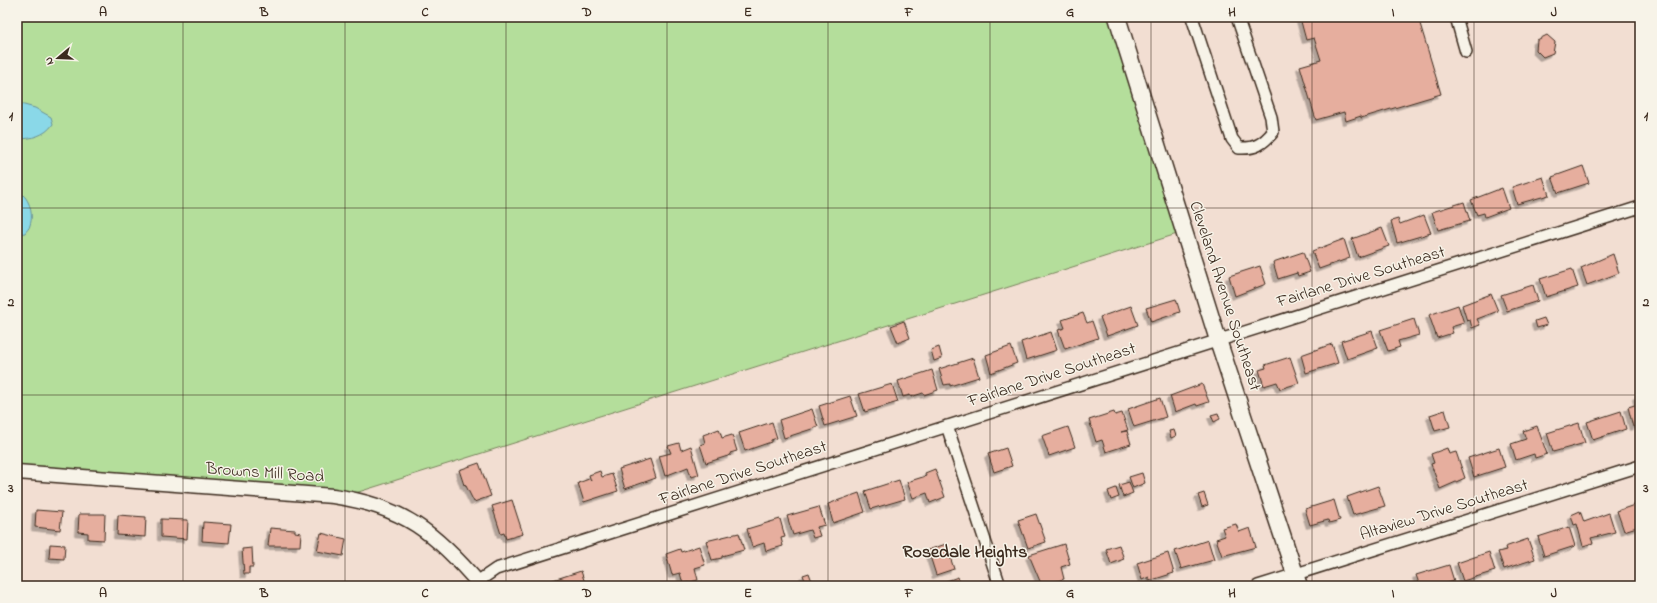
<svg xmlns="http://www.w3.org/2000/svg" width="1657" height="603" viewBox="0 0 1657 603" font-family="'Indie Flower',sans-serif">
<style>
.green{fill:#b4de9b;stroke:#78845c}
.water{fill:#8ad8e8;stroke:#6a9297}
.building{fill:#e6ae9e;stroke:#3b2a1e;filter:url(#shadow)}
.lines{fill:none;stroke-linecap:round;stroke-linejoin:round}
.minor-casing{stroke:#3b2a1e;stroke-width:14}
.tertiary-casing{stroke:#3b2a1e;stroke-width:17}
.secondary-casing{stroke:#3b2a1e;stroke-width:19}
.minor{stroke:#f7f3e8;stroke-width:11}
.tertiary{stroke:#f7f3e8;stroke-width:14}
.secondary{stroke:#f7f3e8;stroke-width:16}
.grid{fill:none;stroke:#3b2a1e;stroke-width:1;stroke-opacity:0.55}
.labels{text-anchor:middle;dominant-baseline:central;stroke-width:3;stroke-linejoin:round;paint-order:stroke}
.street-label{font-size:17px;fill:#3b2a1e;stroke:#f7f3e8}
.neighbourhood-label{font-size:18px;font-weight:bold;fill:#3b2a1e;stroke:#f7f3e8}
.neatline{fill:none;stroke:#3b2a1e;stroke-width:1.5}
.grid-label{font-size:13px;text-anchor:middle;font-weight:bold;fill:#3b2a1e}
</style>
<defs>
<filter id="shadow"><feDropShadow dx="-3.5" dy="3.5" stdDeviation="0" flood-color="#0004"/></filter>
</defs>
<rect width="100%" height="100%" fill="#f2ded2"/>
<filter id="ink" filterUnits="userSpaceOnUse"><feTurbulence type="fractalNoise" baseFrequency=".025" numOctaves="2"/><feDisplacementMap in="SourceGraphic" scale="8" xChannelSelector="R" yChannelSelector="G"/><feConvolveMatrix kernelMatrix="1 2 1 2 8 2 1 2 1" color-interpolation-filters="sRGB"/></filter>
<g filter="url(#ink)">
<path class="green" d="M 17,17 L 1121,17 L 1177,234 L 349,495 L 17,471 Z"/>
<path class="water" d="M 17,103 L 35,108 L 51,117 L 53,124 C 45,136 31,139 17,139 Z
M 17,192 C 29,194 34,215 30,225 C 30,228 26,231 25,233 L 17,234 Z"/>
<path class="building" d="M 1304,17 L 1418,17 L 1441,94 L 1361,118 L 1361,116 L 1346,121 L 1344,112 L 1316,120 L 1300,66 L 1321,60 L 1314,38 L 1306,40 L 1300,18 Z
M 1547,35 L 1555,42 L 1553,53 L 1543,57 L 1536,50 L 1537,40 Z
M 1583,166 L 1589,183 L 1558,193 L 1552,177 Z
M 1543,177 L 1549,195 L 1517,204 L 1512,187 Z
M 1502,188 L 1509,208 L 1485,217 L 1484,213 L 1477,215 L 1471,200 Z
M 1464,202 L 1470,221 L 1438,230 L 1432,212 Z
M 1424,215 L 1431,233 L 1397,243 L 1391,221 L 1398,219 L 1400,224 Z
M 1382,228 L 1389,246 L 1358,257 L 1352,239 Z
M 1344,239 L 1350,258 L 1319,269 L 1312,251 Z
M 1303,252 L 1310,272 L 1298,276 L 1297,273 L 1278,279 L 1273,262 Z
M 1613,254 L 1619,273 L 1587,285 L 1581,268 Z
M 1260,266 L 1266,284 L 1235,296 L 1229,276 Z
M 1572,269 L 1578,287 L 1546,297 L 1540,279 Z
M 1533,285 L 1538,301 L 1507,311 L 1501,295 Z
M 1491,294 L 1498,311 L 1477,319 L 1480,325 L 1472,328 L 1470,320 L 1467,321 L 1462,305 Z
M 1176,299 L 1180,312 L 1151,322 L 1146,308 Z
M 1458,305 L 1464,323 L 1451,327 L 1453,333 L 1437,338 L 1429,315 Z
M 1131,306 L 1138,325 L 1107,336 L 1100,317 Z
M 1083,313 L 1087,323 L 1092,321 L 1098,338 L 1065,349 L 1058,330 L 1065,328 L 1062,320 Z
M 1544,318 L 1547,325 L 1537,328 L 1535,321 Z
M 1414,319 L 1419,335 L 1398,341 L 1400,347 L 1388,351 L 1380,330 Z
M 904,321 L 910,338 L 898,343 L 891,326 Z
M 1372,331 L 1378,348 L 1347,359 L 1341,341 Z
M 1051,332 L 1057,350 L 1026,360 L 1021,342 Z
M 1332,344 L 1338,363 L 1306,373 L 1301,355 Z
M 1011,346 L 1017,363 L 991,373 L 986,355 Z
M 939,347 L 942,358 L 934,361 L 931,350 Z
M 1290,357 L 1299,383 L 1280,389 L 1277,382 L 1264,386 L 1259,370 L 1266,368 L 1265,365 Z
M 973,358 L 979,377 L 950,386 L 950,384 L 944,385 L 939,369 Z
M 932,370 L 938,390 L 924,395 L 923,393 L 911,397 L 910,395 L 903,397 L 898,381 Z
M 892,384 L 898,402 L 865,412 L 859,394 Z
M 1202,384 L 1209,402 L 1197,406 L 1196,404 L 1175,412 L 1170,396 Z
M 1640,394 L 1640,425 L 1633,427 L 1628,407 L 1638,404 L 1636,396 Z
M 850,396 L 857,416 L 825,426 L 819,406 Z
M 1160,398 L 1166,417 L 1134,427 L 1128,409 Z
M 812,409 L 818,427 L 784,438 L 779,420 Z
M 1445,410 L 1450,427 L 1435,431 L 1430,415 Z
M 1621,411 L 1626,429 L 1593,440 L 1587,422 Z
M 1114,412 L 1115,415 L 1122,413 L 1128,430 L 1121,432 L 1127,431 L 1131,444 L 1106,452 L 1102,440 L 1096,442 L 1089,420 Z
M 1218,413 L 1220,419 L 1214,422 L 1211,415 Z
M 772,422 L 777,438 L 771,440 L 771,442 L 745,451 L 739,433 Z
M 1579,423 L 1585,443 L 1553,452 L 1547,433 Z
M 1537,426 L 1547,454 L 1535,458 L 1534,454 L 1516,460 L 1511,444 L 1526,439 L 1523,431 Z
M 1068,427 L 1075,447 L 1049,456 L 1042,436 Z
M 719,429 L 722,438 L 732,435 L 737,451 L 730,453 L 731,455 L 706,463 L 700,445 L 705,443 L 703,435 Z
M 1174,430 L 1176,436 L 1171,438 L 1169,431 Z
M 679,443 L 681,450 L 691,446 L 699,475 L 691,477 L 688,467 L 665,476 L 659,456 L 671,453 L 668,446 Z
M 1006,448 L 1012,466 L 994,472 L 988,454 Z
M 1447,448 L 1449,454 L 1456,452 L 1465,478 L 1440,489 L 1431,464 L 1434,463 L 1431,454 Z
M 1499,448 L 1505,467 L 1474,477 L 1468,458 Z
M 650,459 L 656,478 L 625,489 L 619,469 Z
M 479,463 L 491,496 L 474,502 L 465,484 L 464,485 L 459,470 Z
M 935,469 L 945,497 L 930,503 L 927,493 L 913,498 L 907,482 L 926,476 L 925,473 Z
M 600,471 L 602,477 L 612,474 L 618,491 L 584,502 L 578,483 L 589,479 L 591,481 L 589,475 Z
M 1142,473 L 1145,483 L 1133,488 L 1129,477 Z
M 899,480 L 905,499 L 871,509 L 865,491 Z
M 1129,482 L 1133,493 L 1123,497 L 1119,485 Z
M 1378,486 L 1385,506 L 1353,515 L 1347,497 Z
M 1116,488 L 1119,497 L 1111,500 L 1108,491 Z
M 859,493 L 865,512 L 833,523 L 828,504 Z
M 1204,493 L 1208,505 L 1202,507 L 1198,495 Z
M 512,500 L 523,534 L 506,539 L 504,533 L 501,534 L 492,506 Z
M 1334,500 L 1340,520 L 1329,523 L 1328,520 L 1310,525 L 1305,509 Z
M 1640,503 L 1640,526 L 1624,531 L 1617,511 Z
M 819,507 L 825,525 L 817,527 L 820,536 L 813,538 L 810,530 L 793,535 L 787,516 Z
M 17,508 L 21,509 L 19,524 L 17,524 Z
M 36,510 L 62,512 L 60,530 L 35,527 Z
M 1580,511 L 1584,522 L 1609,513 L 1615,532 L 1591,538 L 1593,543 L 1583,546 L 1577,524 L 1574,525 L 1571,515 Z
M 79,514 L 105,514 L 104,540 L 88,539 L 88,533 L 78,532 Z
M 1036,514 L 1046,542 L 1028,548 L 1018,520 Z
M 118,515 L 146,517 L 145,537 L 117,535 Z
M 161,519 L 188,520 L 187,539 L 161,537 Z
M 780,519 L 785,537 L 781,538 L 783,546 L 766,551 L 764,543 L 752,547 L 747,529 Z
M 203,522 L 231,524 L 229,543 L 202,541 Z
M 1236,524 L 1239,532 L 1250,528 L 1256,547 L 1222,556 L 1216,539 L 1225,536 L 1222,528 Z
M 1569,527 L 1575,546 L 1544,556 L 1538,537 Z
M 270,528 L 295,530 L 295,532 L 301,533 L 300,546 L 268,546 Z
M 321,533 L 346,539 L 343,556 L 317,551 Z
M 739,533 L 744,550 L 722,556 L 722,558 L 712,560 L 706,541 Z
M 1528,539 L 1535,559 L 1504,569 L 1498,552 L 1506,550 L 1505,547 Z
M 1208,540 L 1214,560 L 1181,569 L 1175,551 Z
M 50,544 L 65,545 L 64,559 L 49,558 Z
M 946,544 L 954,569 L 936,575 L 928,550 Z
M 1064,544 L 1070,564 L 1061,567 L 1064,579 L 1042,586 L 1029,555 Z
M 1119,545 L 1124,559 L 1111,564 L 1106,549 Z
M 699,546 L 705,565 L 695,568 L 698,580 L 683,584 L 680,573 L 672,575 L 666,554 L 680,549 L 681,552 Z
M 252,548 L 253,567 L 249,567 L 249,574 L 244,574 L 242,549 Z
M 1489,552 L 1495,571 L 1463,581 L 1457,563 Z
M 1168,553 L 1174,573 L 1149,581 L 1149,577 L 1142,580 L 1137,563 Z
M 1449,565 L 1454,581 L 1439,586 L 1420,586 L 1416,575 Z
M 581,571 L 586,586 L 555,586 L 553,580 Z
M 809,573 L 813,584 L 807,586 L 803,575 Z
M 958,577 L 961,586 L 939,586 L 938,584 Z"/>
<g class="lines">
<defs>
<path id="minor" d="M 1192,17 L 1232,139 L 1239,148 C 1255,149 1263,144 1273,132 L 1271,117 L 1237,17
M 1456,17 L 1466,52
M 947,426 L 1000,586
M 477,582 L 496,569 L 1640,207
M 1258,586 L 1640,466"/>
<path id="tertiary" d="M 17,472 L 333,496 C 403,506 436,533 481,586"/>
<path id="secondary" d="M 1117,17 L 1218,340 L 1299,586"/>
</defs>
<use href="#minor" class="minor-casing"/>
<use href="#tertiary" class="tertiary-casing"/>
<use href="#secondary" class="secondary-casing"/>
<use href="#minor" class="minor"/>
<use href="#tertiary" class="tertiary"/>
<use href="#secondary" class="secondary"/>
</g>
</g>
<path class="grid" d="M 183,17 L 183,586M 345,17 L 345,586M 506,17 L 506,586M 667,17 L 667,586M 828,17 L 828,586M 990,17 L 990,586M 1151,17 L 1151,586M 1312,17 L 1312,586M 1474,17 L 1474,586M 17,208 L 1640,208M 17,395 L 1640,395"/>
<g class="labels">
<g class="street-label">
<text transform="translate(1361 277) rotate(-17)">Fairlane Drive Southeast</text>
<text transform="translate(1225 296) rotate(72)">Cleveland Avenue Southeast</text>
<text transform="translate(1052 375) rotate(-18)">Fairlane Drive Southeast</text>
<text transform="translate(265 473) rotate(4)">Browns Mill Road</text>
<text transform="translate(743 473) rotate(-18)">Fairlane Drive Southeast</text>
<text transform="translate(1444 510) rotate(-17)">Altaview Drive Southeast</text>
</g>
<g class="neighbourhood-label">
<text x="965" y="553">Rosedale Heights</text>
</g>
</g>
<rect width="1657" height="603" fill="none" stroke="#f7f3e8" stroke-width="44"/>
<g transform="translate(58 58) rotate(251)" stroke="#f7f3e8" stroke-width="3" paint-order="stroke">
<path d="M0-3L7 15L0 10L-7 15Z" fill="#3b2a1e"/>
<text y="-6" font-size="11" font-weight="bold" text-anchor="middle" fill="#3b2a1e">N</text>
</g>
<rect x="22" y="22" width="1613" height="559" class="neatline"/>
<g class="grid-label">
<text x="103" y="16">A</text>
<text x="264" y="16">B</text>
<text x="425" y="16">C</text>
<text x="587" y="16">D</text>
<text x="748" y="16">E</text>
<text x="909" y="16">F</text>
<text x="1070" y="16">G</text>
<text x="1232" y="16">H</text>
<text x="1393" y="16">I</text>
<text x="1554" y="16">J</text>
<text x="11" y="120">1</text>
<text x="1646" y="120">1</text>
<text x="11" y="306">2</text>
<text x="1646" y="306">2</text>
<text x="11" y="492">3</text>
<text x="1646" y="492">3</text>
<text x="103" y="597">A</text>
<text x="264" y="597">B</text>
<text x="425" y="597">C</text>
<text x="587" y="597">D</text>
<text x="748" y="597">E</text>
<text x="909" y="597">F</text>
<text x="1070" y="597">G</text>
<text x="1232" y="597">H</text>
<text x="1393" y="597">I</text>
<text x="1554" y="597">J</text>
</g>
</svg>
